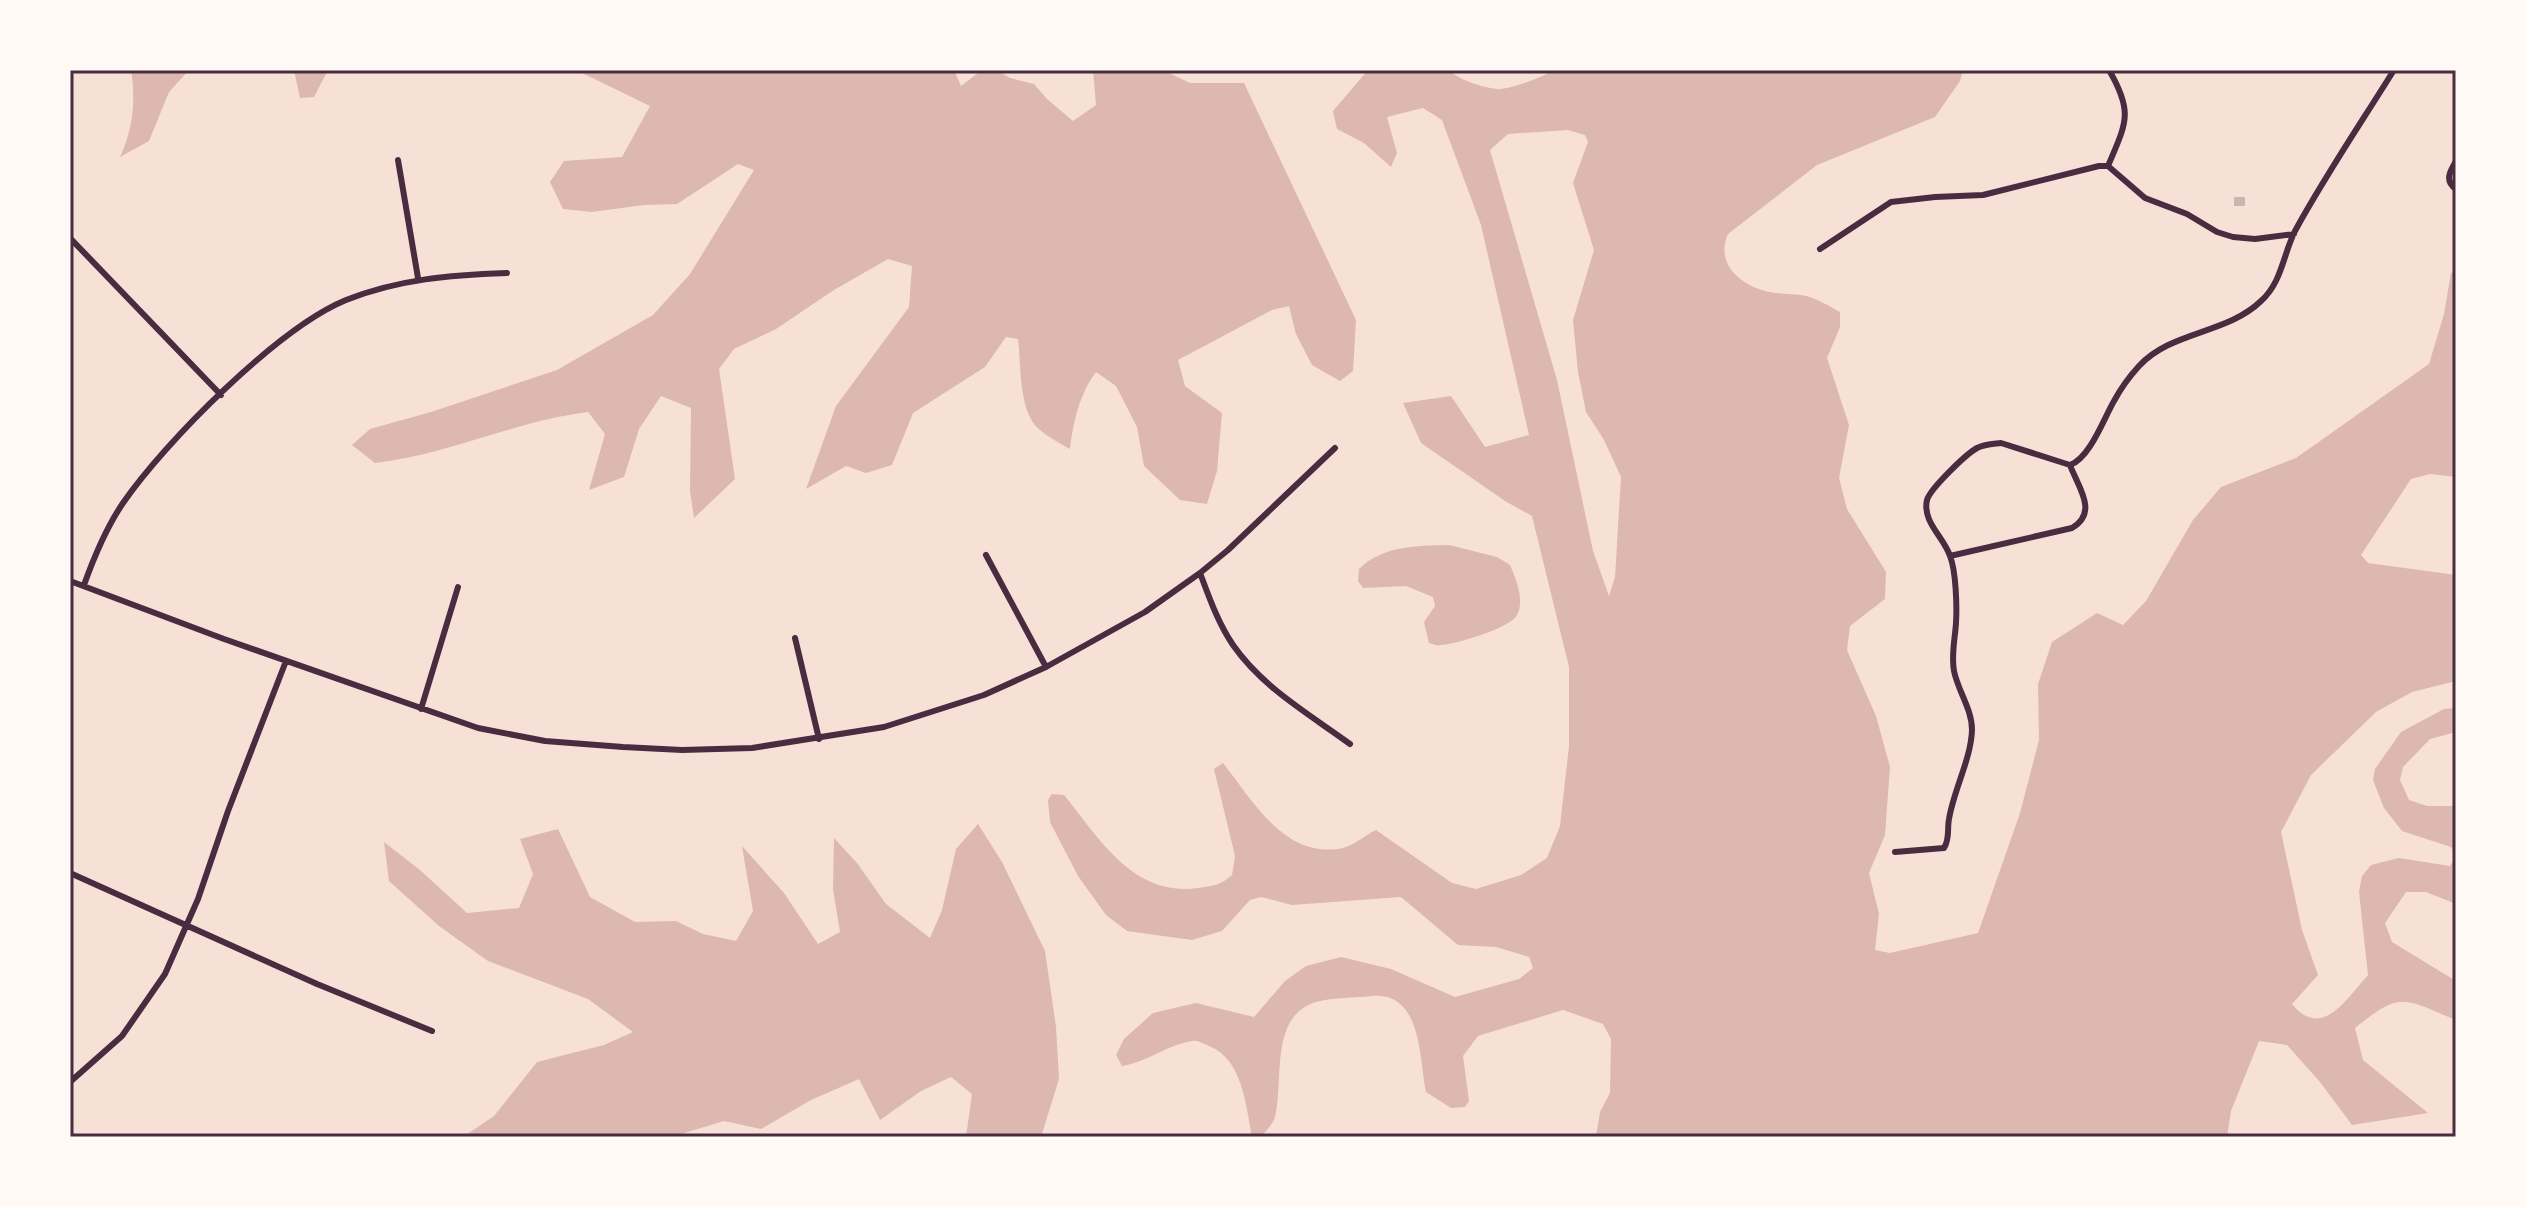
<svg xmlns="http://www.w3.org/2000/svg" width="2526" height="1207" viewBox="0 0 2526 1207" font-family="'Source Sans 3',sans-serif">
<style>
.water{fill:#dcb8b0;fill-rule:evenodd}
.building{fill:#ccb4b1}
.lines{fill:none;stroke-linecap:round;stroke-linejoin:round}
.minor{stroke:#4a2c40;stroke-width:6}
.neatline{fill:none;stroke:#4a2c40;stroke-width:3}
</style>
<rect width="100%" height="100%" fill="#f7e1d7"/>
<path class="water" d="M 131,70 L 189,70 L 169,92 L 149,141 L 120,157 C 133,129 136,101 131,70 Z
M 294,70 L 328,70 L 314,97 L 300,98 Z
M 576,70 L 954,70 L 961,86 L 982,70 L 997,70 L 1010,78 L 1034,84 L 1047,99 L 1073,121 L 1096,105 L 1093,70 L 1163,70 L 1190,83 L 1244,83 L 1356,320 L 1353,371 L 1340,381 L 1312,365 L 1296,334 L 1289,306 L 1272,310 L 1178,360 L 1185,386 L 1222,413 L 1217,471 L 1207,504 L 1180,500 L 1144,466 L 1137,427 L 1116,386 L 1096,372 C 1080,393 1073,422 1070,449 C 1058,442 1037,432 1031,419 C 1019,397 1021,363 1018,339 L 1006,337 L 985,367 L 913,413 L 892,465 L 866,473 L 846,466 L 806,489 L 836,406 L 909,307 L 912,266 L 888,259 L 834,290 L 776,329 L 734,349 L 719,369 L 735,479 L 694,518 L 690,491 L 691,408 L 661,396 L 639,429 L 624,477 L 589,490 L 605,434 L 588,412 C 515,421 448,455 375,463 L 352,445 L 370,429 L 431,412 L 557,370 L 653,315 L 690,274 L 754,170 L 738,164 L 677,204 L 644,205 L 592,212 L 563,209 L 550,182 L 564,161 L 622,157 L 650,106 Z
M 1368,70 L 1449,70 C 1459,80 1484,88 1498,89 C 1512,89 1542,77 1555,70 L 1963,70 L 1960,81 L 1935,117 L 1817,165 L 1728,234 C 1716,261 1736,282 1762,290 C 1775,295 1791,293 1806,296 C 1818,299 1829,306 1840,312 L 1840,327 L 1827,358 L 1849,425 L 1839,478 L 1847,509 L 1886,572 L 1885,599 L 1850,626 L 1847,650 L 1876,716 L 1890,767 L 1885,835 L 1869,873 L 1879,914 L 1875,950 L 1890,953 L 1978,933 L 2020,813 L 2039,740 L 2038,684 L 2052,642 L 2097,613 L 2123,625 L 2146,601 L 2193,520 L 2221,487 L 2296,458 L 2429,364 L 2444,314 L 2451,273 L 2456,271 L 2456,477 L 2430,474 L 2411,479 L 2361,555 L 2368,563 L 2456,575 L 2456,681 L 2412,692 L 2376,712 L 2311,775 L 2281,832 L 2302,930 L 2318,975 L 2292,1004 C 2322,1041 2347,998 2368,975 L 2359,892 L 2362,876 L 2371,865 L 2399,858 L 2450,866 L 2456,857 L 2456,904 L 2426,892 L 2406,892 L 2385,923 L 2392,942 L 2456,981 L 2456,1020 C 2403,999 2402,990 2355,1028 L 2363,1060 L 2428,1113 L 2352,1125 L 2320,1082 L 2287,1045 L 2259,1041 L 2231,1111 L 2227,1137 L 1596,1137 L 1600,1112 L 1610,1093 L 1611,1039 L 1603,1024 L 1563,1010 L 1478,1036 L 1463,1056 L 1469,1101 L 1465,1107 L 1451,1108 L 1426,1092 C 1419,1057 1422,992 1372,996 C 1355,998 1333,997 1316,1002 C 1269,1016 1284,1080 1275,1117 C 1273,1124 1266,1131 1261,1137 L 1252,1137 C 1246,1107 1243,1059 1209,1046 C 1204,1044 1198,1040 1192,1041 C 1167,1045 1147,1062 1122,1066 L 1116,1055 L 1124,1039 L 1153,1013 L 1196,1003 L 1254,1017 L 1285,981 L 1306,966 L 1341,957 L 1391,969 L 1455,997 L 1519,979 L 1533,968 L 1529,957 L 1496,947 L 1458,945 L 1401,897 L 1292,905 L 1261,897 L 1250,900 L 1222,931 L 1192,940 L 1127,931 L 1106,915 L 1078,876 L 1050,822 L 1048,800 L 1052,794 L 1064,795 C 1100,839 1133,897 1198,888 C 1213,886 1221,885 1232,875 L 1235,856 L 1214,769 L 1223,763 C 1254,802 1285,860 1343,848 C 1354,845 1366,835 1376,830 L 1452,883 L 1476,889 L 1521,875 L 1547,858 L 1560,826 L 1569,746 L 1569,667 L 1532,516 L 1505,501 L 1421,443 L 1403,403 L 1451,396 L 1485,447 L 1529,435 L 1481,225 L 1442,120 L 1423,108 L 1387,117 L 1397,153 L 1391,167 L 1364,143 L 1337,129 L 1333,111 ZM 1568,130 L 1585,135 L 1588,142 L 1573,183 L 1594,250 L 1573,320 L 1578,372 L 1586,412 L 1604,440 L 1621,477 L 1615,577 L 1609,596 L 1593,551 L 1557,380 L 1490,150 L 1508,134 Z
M 1449,545 L 1497,557 L 1510,565 C 1516,579 1525,600 1517,615 C 1511,628 1456,644 1441,645 C 1437,646 1433,644 1429,643 L 1424,622 L 1435,606 L 1433,597 L 1406,586 L 1363,588 L 1358,581 L 1359,569 C 1384,545 1417,546 1449,545 Z
M 2456,708 L 2456,732 L 2430,739 L 2403,767 L 2400,780 L 2409,800 L 2427,806 L 2456,806 L 2456,855 L 2451,847 L 2402,831 L 2384,808 L 2373,780 L 2375,769 L 2401,732 L 2444,709 Z
M 978,824 L 1002,862 L 1045,951 L 1056,1027 L 1059,1079 L 1041,1137 L 966,1137 L 972,1094 L 951,1077 L 921,1091 L 880,1120 L 859,1079 L 811,1100 L 761,1129 L 724,1121 L 671,1137 L 463,1137 L 494,1116 L 537,1062 L 604,1045 L 633,1032 L 588,999 L 488,961 L 439,926 L 389,881 L 384,842 L 420,870 L 467,913 L 519,908 L 533,874 L 520,839 L 558,829 L 590,897 L 635,922 L 676,921 L 703,934 L 736,941 L 753,911 L 742,846 L 784,893 L 818,944 L 840,932 L 833,889 L 834,838 L 857,863 L 886,904 L 930,938 L 942,910 L 956,849 Z"/>
<path class="building" d="M 2234,197 L 2245,197 L 2245,206 L 2234,206 Z"/>
<g class="lines">
<path class="minor" d="M 398,160 L 418,278
M 2456,161 C 2450,171 2444,181 2456,189
M 2108,166 L 2145,198 L 2187,214 L 2217,232 L 2233,237 L 2255,239 L 2294,234
M 2108,166 C 2126,123 2134,113 2109,70
M 70,238 L 221,395
M 1820,249 L 1891,202 L 1935,197 L 1983,195 L 2099,166 L 2108,166
M 2070,465 C 2090,458 2104,418 2114,401 C 2121,388 2129,377 2139,366 C 2171,331 2227,334 2261,301 C 2282,282 2283,255 2295,231 C 2325,176 2361,123 2394,70
M 986,555 L 1046,667
M 1950,556 L 2072,528 C 2099,512 2078,487 2070,465
M 1200,573 C 1209,597 1218,623 1233,645 C 1263,688 1309,714 1350,744
M 70,581 L 224,639 L 478,728 L 545,741 L 623,747 L 682,750 L 752,748 L 884,727 L 984,695 L 1046,667 L 1145,612 L 1200,573 L 1228,550 L 1335,448
M 84,585 C 94,557 106,528 123,503 C 165,442 278,328 346,300 C 399,279 451,275 507,273
M 795,638 L 819,739
M 421,709 L 458,587
M 1895,852 L 1944,848 C 1950,839 1947,829 1949,819 C 1954,789 1971,759 1972,730 C 1972,709 1958,691 1954,671 C 1951,655 1955,639 1956,623 C 1957,606 1956,571 1950,556 C 1944,537 1922,522 1927,500 C 1930,489 1966,454 1977,448 C 1985,444 1993,444 2001,443 L 2070,465
M 70,873 L 317,984 L 432,1031
M 70,1082 L 122,1036 L 165,974 L 198,899 L 228,811 L 286,661"/>
</g>
<rect width="2526" height="1207" fill="none" stroke="#fffaf5" stroke-width="144"/>
<rect x="72" y="72" width="2382" height="1063" class="neatline"/>
</svg>
